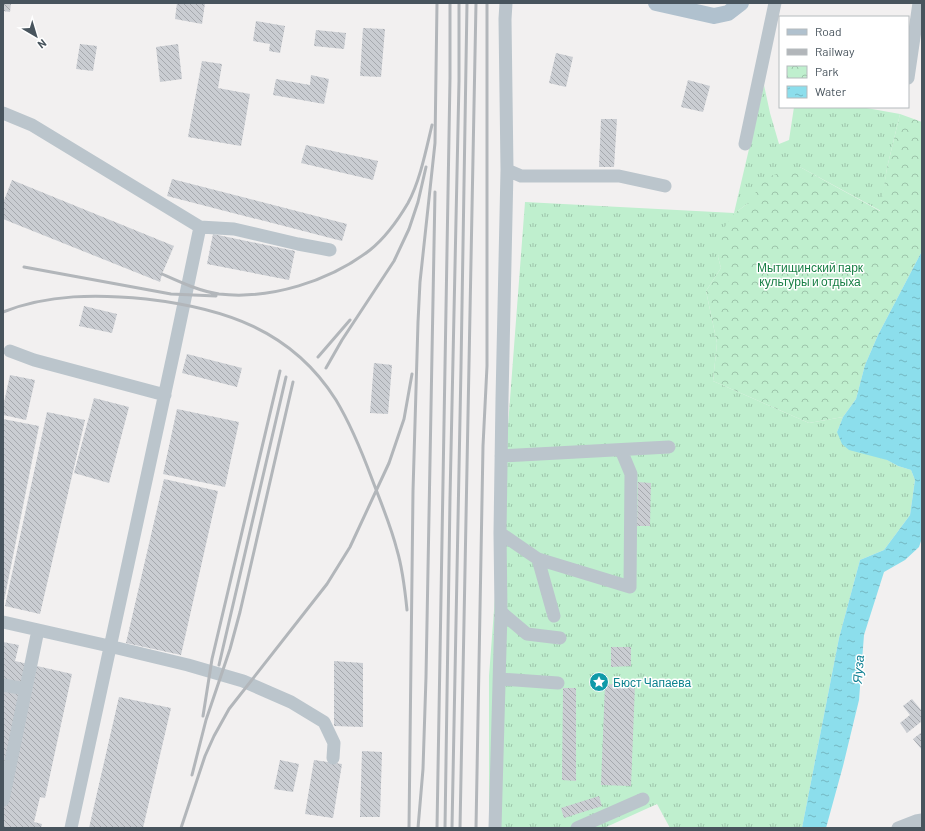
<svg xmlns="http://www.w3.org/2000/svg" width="925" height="831" viewBox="0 0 925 831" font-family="Barlow,sans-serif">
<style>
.grass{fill:url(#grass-tufts)}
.park{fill:url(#park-crowns)}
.water{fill:url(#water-ripples)}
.building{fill:url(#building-back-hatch)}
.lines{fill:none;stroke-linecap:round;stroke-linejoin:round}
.minor{stroke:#bbc5cc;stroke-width:13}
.major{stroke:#b0c1ce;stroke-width:16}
.rail{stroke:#b2b6ba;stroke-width:3}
.labels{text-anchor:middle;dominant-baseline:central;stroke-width:3;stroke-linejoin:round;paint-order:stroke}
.park-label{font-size:12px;fill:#187f45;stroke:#fff}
.culture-label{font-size:12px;fill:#0d838f;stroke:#fff;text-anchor:start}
.water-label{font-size:13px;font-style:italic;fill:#0e8094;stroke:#fff}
</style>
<defs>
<pattern id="grass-tufts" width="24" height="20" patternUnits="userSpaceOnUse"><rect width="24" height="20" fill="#bfefce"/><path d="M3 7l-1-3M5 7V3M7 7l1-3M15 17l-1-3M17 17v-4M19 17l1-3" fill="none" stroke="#9dc4aa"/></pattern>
<pattern id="park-crowns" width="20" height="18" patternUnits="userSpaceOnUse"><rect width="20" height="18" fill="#bfefce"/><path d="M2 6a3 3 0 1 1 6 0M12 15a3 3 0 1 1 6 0" fill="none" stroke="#9dc4aa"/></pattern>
<pattern id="water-ripples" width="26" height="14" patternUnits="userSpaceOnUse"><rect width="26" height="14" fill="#8cdeec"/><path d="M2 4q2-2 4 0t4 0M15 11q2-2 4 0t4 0" fill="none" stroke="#74b7c2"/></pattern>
<pattern id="building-back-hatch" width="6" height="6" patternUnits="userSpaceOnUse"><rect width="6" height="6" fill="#cacdd2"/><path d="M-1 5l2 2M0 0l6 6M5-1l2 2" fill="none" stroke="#a6a9ae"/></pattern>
</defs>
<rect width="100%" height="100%" fill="#f2f0f0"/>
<path class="grass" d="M 764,85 L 770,113 L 779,144 L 789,140 L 794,107 L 861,107 L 900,114 L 887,168 L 881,211 L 800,167 L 747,204 L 735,213 L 718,257 L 721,268 L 706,291 L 717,343 L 713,381 L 809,423 L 843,417 L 837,432 L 898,466 L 911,470 L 915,480 L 910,515 L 884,550 L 860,560 L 839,638 L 802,828 L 670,828 L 657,804 L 604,828 L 489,828 L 489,676 L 525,202 L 734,213 Z"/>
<path class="park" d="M 900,114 L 922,122 L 922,251 L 878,335 L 865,365 L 856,399 L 843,417 L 809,423 L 713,381 L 717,343 L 706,291 L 721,268 L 718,257 L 724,228 L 735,213 L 747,204 L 767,177 L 800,167 L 880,211 L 887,168 Z"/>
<path class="water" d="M 922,251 L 922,538 L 919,547 L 905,560 L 884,572 L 864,635 L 859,700 L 843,766 L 826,828 L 802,828 L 839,638 L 860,560 L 884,550 L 910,515 L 915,480 L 911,470 L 898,466 L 887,460 L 849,450 L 842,444 L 837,432 L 843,417 L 856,399 L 865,365 L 878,335 Z"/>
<path class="building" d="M 3,3 L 11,3 L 10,12 L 3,11 Z
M 177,3 L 205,3 L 202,24 L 175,19 Z
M 256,21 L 285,26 L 280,53 L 269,51 L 270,44 L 253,41 Z
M 363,28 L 385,29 L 381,77 L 360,76 Z
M 316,30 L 346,33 L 344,49 L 314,46 Z
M 80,44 L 97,46 L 93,71 L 76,69 Z
M 178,44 L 182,79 L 160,82 L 156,47 Z
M 556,53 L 573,57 L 566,87 L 549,83 Z
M 202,61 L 222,64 L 218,88 L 250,94 L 241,146 L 188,137 Z
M 311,75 L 329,79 L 324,104 L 273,95 L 276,79 L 310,85 Z
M 688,80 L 710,86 L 703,112 L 681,107 Z
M 601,119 L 617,119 L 614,167 L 599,167 Z
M 306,145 L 378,161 L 373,180 L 301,163 Z
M 172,179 L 347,224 L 342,241 L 167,196 Z
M 12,180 L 174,246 L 162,274 L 160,282 L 3,219 L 3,203 Z
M 213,234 L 295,251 L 289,280 L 207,264 Z
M 84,306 L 117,314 L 112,333 L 79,326 Z
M 187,354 L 242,368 L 237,387 L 182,373 Z
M 374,363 L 392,365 L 388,414 L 370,413 Z
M 10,375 L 35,380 L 26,420 L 3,415 L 3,407 Z
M 94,398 L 129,407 L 109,483 L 74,473 Z
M 177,409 L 239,422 L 225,487 L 163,474 Z
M 47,412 L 85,420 L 40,614 L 5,606 Z
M 3,419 L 39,426 L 4,601 L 3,601 Z
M 164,479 L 218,491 L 181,655 L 126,643 Z
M 638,482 L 651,483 L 650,526 L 637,526 Z
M 3,642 L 19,645 L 15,661 L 72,674 L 45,798 L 40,797 L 34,822 L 42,824 L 41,828 L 3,828 Z
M 611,647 L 631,647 L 631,666 L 611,667 Z
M 334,661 L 363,663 L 363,727 L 334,726 Z
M 605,684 L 635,685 L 631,786 L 601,785 Z
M 563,688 L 576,688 L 576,781 L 562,780 Z
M 119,697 L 171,708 L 143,828 L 89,828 Z
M 912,699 L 922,711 L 922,721 L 907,733 L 900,723 L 910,715 L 903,706 Z
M 922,732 L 922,750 L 913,739 Z
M 362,751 L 382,752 L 380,817 L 360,817 Z
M 280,760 L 299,764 L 293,792 L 274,789 Z
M 314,760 L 342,764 L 333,818 L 305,814 Z
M 599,796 L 602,806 L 564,818 L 561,808 Z"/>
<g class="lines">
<path class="minor" d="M 908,78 L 919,3
M 3,113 L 32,125 L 200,227 L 174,351 L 71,828
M 745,144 L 775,3
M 507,170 L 521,176 L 619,176 L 665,186
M 200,227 L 234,229 L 298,244 L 330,250
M 10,351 L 34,360 L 165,395
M 501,456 L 669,447
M 500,533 L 538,559 L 630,587 L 631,474 L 621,450
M 538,559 L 554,616
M 501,612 L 527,634 L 560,638
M 3,622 L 109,646 L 188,665 L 243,681 L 291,702 L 324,722 L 334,743 L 333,758
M 500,679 L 558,683
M 3,685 L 26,689
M 3,800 L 38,630
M 495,828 L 501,612 L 500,533 L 502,399 L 507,170 L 505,19 L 506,3
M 577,828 L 643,799
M 898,828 L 916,821 L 922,820"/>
<path class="major" d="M 656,3 L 714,16 L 728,13 L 741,3"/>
<path class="rail" d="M 24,267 L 171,294 L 216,296
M 162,274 C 180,282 199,291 219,294 C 270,300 330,281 370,250 C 385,238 398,220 408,203 C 420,181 426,150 432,125
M 3,312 C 48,294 98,294 146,299 C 224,308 292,330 336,400 C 351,425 362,452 372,479 C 381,503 391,526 397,550 C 403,570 405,590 407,610
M 318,357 L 350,320
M 326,368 L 342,340 L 394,261 L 409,229 L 418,202 L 426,167
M 219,665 L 286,377
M 203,716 L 212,659 L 280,371
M 192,775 L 206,720 L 230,649 L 240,612 L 293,382
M 181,828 L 205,756 L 214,736 L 229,709 L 327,584 L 350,547 L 389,463 L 404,419 L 412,374
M 409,828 L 413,491 L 418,322 L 420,282 L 435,143 L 437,3
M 418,828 L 423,769 L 426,677 L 435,192
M 437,828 L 450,78 L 450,3
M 445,828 L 450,498 L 459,81 L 459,3
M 452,828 L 461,367 L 467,3
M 460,828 L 476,3
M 476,828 L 483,446 L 487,366 L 487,3"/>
</g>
<defs>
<symbol id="sight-disc" viewBox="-11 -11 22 22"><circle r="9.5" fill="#0f9aa8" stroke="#fff"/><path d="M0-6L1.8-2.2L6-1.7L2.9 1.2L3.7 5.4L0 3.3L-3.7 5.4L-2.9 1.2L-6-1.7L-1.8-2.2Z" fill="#fff"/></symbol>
</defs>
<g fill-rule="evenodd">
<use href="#sight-disc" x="588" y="671" width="22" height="22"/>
</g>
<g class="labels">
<g class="park-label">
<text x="810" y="267">Мытищинский парк<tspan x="810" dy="14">культуры и отдыха</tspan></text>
</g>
<g class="culture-label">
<text x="613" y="682">Бюст Чапаева</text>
</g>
<g class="water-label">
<text transform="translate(858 669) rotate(-85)">Яуза</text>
</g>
</g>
<rect width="925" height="831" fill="none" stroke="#48545d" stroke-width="8"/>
<rect x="779" y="16" width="130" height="92" fill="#ffffff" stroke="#b6bbbe"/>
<rect x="787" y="29" width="20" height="6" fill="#b0c1ce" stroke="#b6bbbe"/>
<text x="815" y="36" font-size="12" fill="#48545d">Road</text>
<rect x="787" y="49" width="20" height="6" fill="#b2b6ba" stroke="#b6bbbe"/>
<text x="815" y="56" font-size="12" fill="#48545d">Railway</text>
<rect x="787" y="66" width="20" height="12" fill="url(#park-crowns)" stroke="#b6bbbe"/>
<text x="815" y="76" font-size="12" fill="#48545d">Park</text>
<rect x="787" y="86" width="20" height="12" fill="url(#water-ripples)" stroke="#b6bbbe"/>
<text x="815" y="96" font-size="12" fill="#48545d">Water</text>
<g transform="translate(36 36) rotate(142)" stroke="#ffffff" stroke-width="3" paint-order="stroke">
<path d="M0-3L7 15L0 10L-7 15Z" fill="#48545d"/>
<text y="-6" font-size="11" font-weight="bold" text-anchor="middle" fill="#48545d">N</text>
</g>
</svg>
